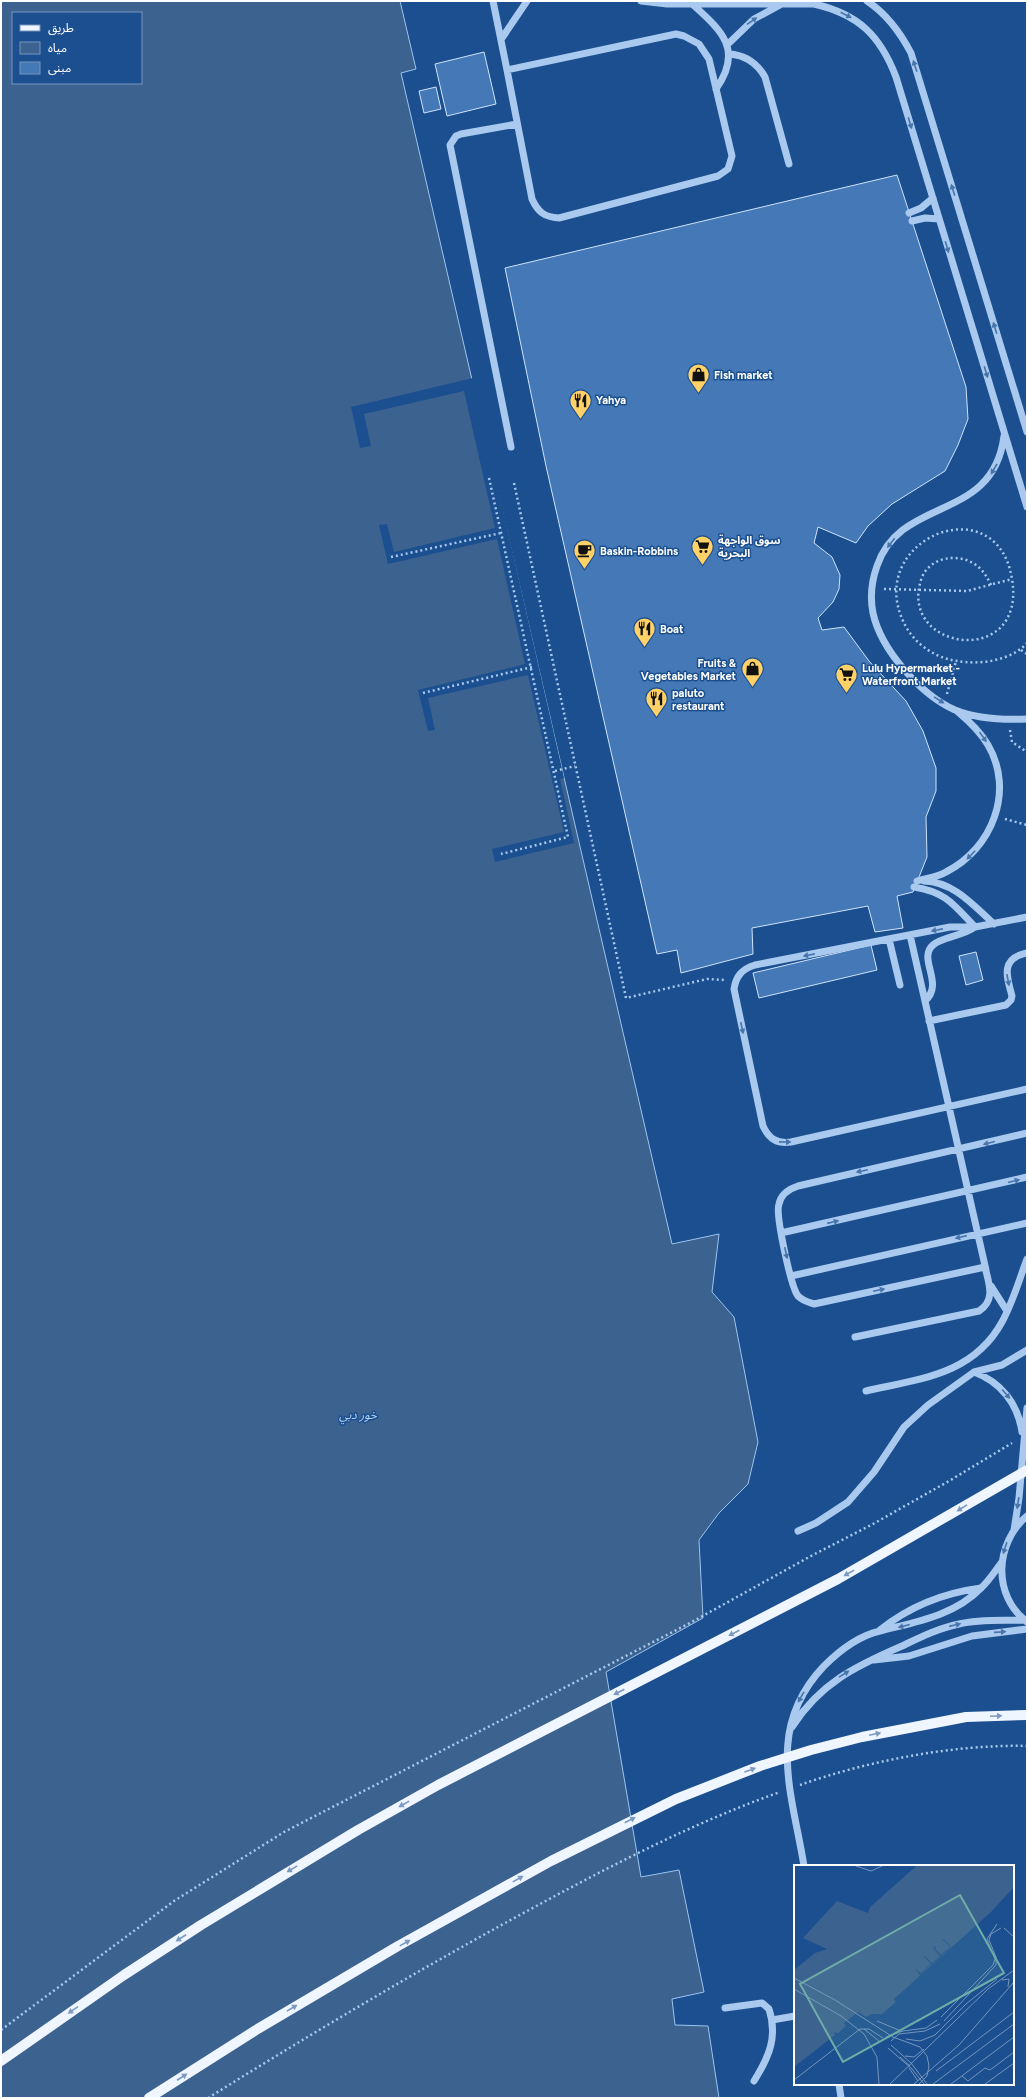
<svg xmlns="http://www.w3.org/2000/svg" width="1028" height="2099" viewBox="0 0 1028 2099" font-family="Figtree,'Noto Sans Arabic',sans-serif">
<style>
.water{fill:#3c6290;stroke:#9cc4f0;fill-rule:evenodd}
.pier{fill:#1b4f8f}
.building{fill:#4478b7;stroke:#cfe3fa}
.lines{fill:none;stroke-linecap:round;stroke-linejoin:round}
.path{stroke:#a9c9ee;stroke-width:2.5;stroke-dasharray:2 3;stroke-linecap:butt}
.minor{stroke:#a9c9ee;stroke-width:7}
.major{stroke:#f0f6ff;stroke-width:10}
.oneway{fill:#4674ac}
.oneway2{fill:#7b9ac1}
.labels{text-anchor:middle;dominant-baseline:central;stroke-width:3;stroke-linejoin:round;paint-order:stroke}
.poi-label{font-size:11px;font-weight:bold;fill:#fff;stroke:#1b4f8f;text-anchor:start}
.water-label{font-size:12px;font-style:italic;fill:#b5d3f5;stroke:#1b4f8f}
.inset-road{fill:none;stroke:#7695bc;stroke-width:1}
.view{fill:#6fada8;fill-opacity:0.15;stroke:#6fada8;stroke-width:2}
.inset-edge{fill:none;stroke:#fff;stroke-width:2}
</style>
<rect width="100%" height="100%" fill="#1b4f8f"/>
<path class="water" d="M 1,1 L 400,1 L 416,69 L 401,73 L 672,1244 L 719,1234 L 712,1292 L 734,1317 L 758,1442 L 748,1484 L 719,1513 L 699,1540 L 703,1618 L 606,1672 L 641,1877 L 679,1870 L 704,1992 L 672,1999 L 675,2025 L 708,2026 L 719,2098 L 1,2098 ZM 13,13 L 141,13 L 141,83 L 13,83 Z"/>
<path class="pier" d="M 473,378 L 562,769 L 564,778 L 560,779 L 574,843 L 495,862 L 492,849 L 564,832 L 528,675 L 428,698 L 435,730 L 428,731 L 418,690 L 525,664 L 497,539 L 388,564 L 379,525 L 387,524 L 394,552 L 495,528 L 464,391 L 364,414 L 371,446 L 360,448 L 351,407 Z"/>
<path class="building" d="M 484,52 L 496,104 L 447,116 L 435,64 Z
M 436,87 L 441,109 L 424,113 L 419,91 Z
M 897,175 L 966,387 L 968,419 L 958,445 L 945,471 L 892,504 L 868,526 L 856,543 L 818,527 L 814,543 L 832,557 L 840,575 L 839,589 L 833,602 L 818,618 L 822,630 L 844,627 L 869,661 L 906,701 L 923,731 L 936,768 L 936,791 L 926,817 L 927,857 L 913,892 L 897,896 L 903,928 L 875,932 L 868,906 L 752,928 L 753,954 L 681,973 L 677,950 L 657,954 L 546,466 L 505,268 Z
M 871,945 L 877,970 L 759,998 L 753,973 Z
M 976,952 L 983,980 L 966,985 L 959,956 Z"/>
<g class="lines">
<path class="path" d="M 489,478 L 568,837 L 501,854
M 514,483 L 626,998 L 707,979 L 725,980
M 391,557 L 501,533
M 991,585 C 987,577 983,570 976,565 C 958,552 928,557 921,580 C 898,651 1027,669 1012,579 C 997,484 861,540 905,625 C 915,644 935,658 957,661 C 979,665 1011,661 1027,643
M 884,589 L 967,591 L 1012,579
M 1021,650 L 1027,654
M 423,693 L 532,667
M 947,694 L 956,661
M 1010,730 L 1012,742 L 1027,752
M 555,771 L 575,766
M 1005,819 L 1027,825
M 800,1785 C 867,1761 955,1744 1027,1746
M 1,2030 L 174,1901 L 284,1832 L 690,1623 L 811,1556 L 873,1524 L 949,1481 L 1012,1443
M 208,2098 C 314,2032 420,1969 529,1910 C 610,1866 693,1823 780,1792"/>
<path class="minor" d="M 493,1 L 507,70
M 641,1 L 667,4 L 814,4 C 858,14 880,35 896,77 L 1027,507
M 867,1 C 887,14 900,32 911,53 L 1027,432
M 691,3 C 721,30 744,49 716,89
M 676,34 L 684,36 L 699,44 L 709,59 L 732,156 L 728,169 L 718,176 L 559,218 C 544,217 538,212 532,199 L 507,70 Z
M 502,38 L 527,1
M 728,44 L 754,19 L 780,5
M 729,54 C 745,55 757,63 765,77 L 789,164
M 909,213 L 921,208 L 933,198
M 912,221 L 925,218 L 939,219
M 1004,436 C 993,523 901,495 877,566 C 872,580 870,598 873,613 C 881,650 921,695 955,710 C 977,719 1004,720 1027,719
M 511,447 L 450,145 L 456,136 L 461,134 L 517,124
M 917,881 C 926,878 938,877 946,872 C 992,849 1015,791 988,745 C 980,731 969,721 957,711
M 924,881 C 954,882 973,905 994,924
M 914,887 C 946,892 954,905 975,927
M 1027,917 L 975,927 L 950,927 L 755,965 C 742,969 736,976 734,989 L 763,1126 C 769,1139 777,1144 791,1142 L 1027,1089
M 910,935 L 986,1270
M 889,939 L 900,985
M 925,1001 C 945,983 917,959 933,945 C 942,937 963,936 975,927
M 929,1021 L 1006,1005 L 1011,1000 L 1012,996 C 1006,975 1001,958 1027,953
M 781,1233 L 1027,1177
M 791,1276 L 1027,1223
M 991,1286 L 1007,1311
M 855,1337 L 979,1311 C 996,1300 989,1284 985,1267 L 814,1304 C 808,1302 803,1301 798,1296 C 791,1287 775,1214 779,1204 C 781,1194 789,1189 798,1186 L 1027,1133
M 974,1372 C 1001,1382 1018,1404 1022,1432
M 866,1391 C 919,1379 973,1375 1002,1322 C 1013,1302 1019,1280 1027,1259
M 1027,1516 C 995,1543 992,1595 1027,1622
M 1014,1530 L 1019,1498 L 1027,1408
M 798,1531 L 816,1523 L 848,1502 L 874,1472 L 904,1427 L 928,1405 L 974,1372 L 1002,1365 L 1027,1350
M 880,1630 C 910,1606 943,1593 981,1588
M 874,1660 L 909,1656 L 972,1636 L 1027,1629
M 792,1727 C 820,1683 856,1666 902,1646 C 921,1637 939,1628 959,1624 C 981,1619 1003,1621 1025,1620
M 804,1866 C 792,1792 765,1728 824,1666 C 839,1651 858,1636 880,1631 C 915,1622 954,1616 981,1588 C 989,1581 995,1571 1002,1562
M 725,2008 L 762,2003 L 769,2009 C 778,2037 769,2057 754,2081
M 772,2020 L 795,2016
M 839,2084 L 841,2098"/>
<path class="major" d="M 1,2061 L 124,1975 L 201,1925 L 358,1830 L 438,1785 L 838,1579 L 1027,1470
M 149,2098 L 256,2030 L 398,1946 L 551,1861 L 676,1799 L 760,1766 L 811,1750 L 862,1737 L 966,1717 L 1027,1715"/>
</g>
<defs><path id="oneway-solid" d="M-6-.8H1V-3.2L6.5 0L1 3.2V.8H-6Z"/></defs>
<g class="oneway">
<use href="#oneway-solid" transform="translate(846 15) rotate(27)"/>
<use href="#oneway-solid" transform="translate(752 21) rotate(-34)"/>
<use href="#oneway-solid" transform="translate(915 66) rotate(-108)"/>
<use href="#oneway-solid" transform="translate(910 123) rotate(73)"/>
<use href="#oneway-solid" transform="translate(953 190) rotate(-107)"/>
<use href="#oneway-solid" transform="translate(947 247) rotate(73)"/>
<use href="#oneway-solid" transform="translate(995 328) rotate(-107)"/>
<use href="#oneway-solid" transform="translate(986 372) rotate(73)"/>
<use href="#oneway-solid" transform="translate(994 469) rotate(120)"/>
<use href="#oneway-solid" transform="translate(891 543) rotate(128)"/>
<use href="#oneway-solid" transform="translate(939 700) rotate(32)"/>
<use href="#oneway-solid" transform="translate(983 737) rotate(55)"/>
<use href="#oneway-solid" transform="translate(971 855) rotate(134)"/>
<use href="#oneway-solid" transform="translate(937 930) rotate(169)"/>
<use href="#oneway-solid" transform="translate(809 955) rotate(169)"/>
<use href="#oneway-solid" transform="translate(1008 980) rotate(79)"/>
<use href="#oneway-solid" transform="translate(742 1028) rotate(78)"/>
<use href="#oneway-solid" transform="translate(785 1142) rotate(1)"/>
<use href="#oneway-solid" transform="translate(989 1143) rotate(166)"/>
<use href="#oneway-solid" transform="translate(862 1171) rotate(168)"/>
<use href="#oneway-solid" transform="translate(1014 1181) rotate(-14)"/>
<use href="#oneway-solid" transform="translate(833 1222) rotate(-13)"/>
<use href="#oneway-solid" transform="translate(961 1237) rotate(167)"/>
<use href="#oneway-solid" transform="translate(786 1253) rotate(78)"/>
<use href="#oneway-solid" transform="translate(879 1290) rotate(-12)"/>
<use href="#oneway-solid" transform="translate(1006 1394) rotate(50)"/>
<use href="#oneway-solid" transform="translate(1018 1503) rotate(99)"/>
<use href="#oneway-solid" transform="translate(1005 1548) rotate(108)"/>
<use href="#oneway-solid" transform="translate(955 1625) rotate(-13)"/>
<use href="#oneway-solid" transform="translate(904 1626) rotate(166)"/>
<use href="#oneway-solid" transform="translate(1000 1632) rotate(-4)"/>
<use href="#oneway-solid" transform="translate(844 1674) rotate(-32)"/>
<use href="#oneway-solid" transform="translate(801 1697) rotate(120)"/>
</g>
<g class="oneway2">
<use href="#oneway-solid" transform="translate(962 1508) rotate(148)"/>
<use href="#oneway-solid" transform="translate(849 1573) rotate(151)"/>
<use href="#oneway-solid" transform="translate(734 1633) rotate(153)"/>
<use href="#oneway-solid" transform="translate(619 1692) rotate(153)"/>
<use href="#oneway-solid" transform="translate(996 1716) rotate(-2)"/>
<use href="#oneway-solid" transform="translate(875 1734) rotate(-12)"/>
<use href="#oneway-solid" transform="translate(750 1770) rotate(-20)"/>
<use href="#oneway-solid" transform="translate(404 1804) rotate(151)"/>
<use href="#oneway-solid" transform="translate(630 1820) rotate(-27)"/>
<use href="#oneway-solid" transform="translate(292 1869) rotate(149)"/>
<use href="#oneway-solid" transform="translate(518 1879) rotate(-29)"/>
<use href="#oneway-solid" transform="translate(181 1938) rotate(147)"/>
<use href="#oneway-solid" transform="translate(405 1943) rotate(-29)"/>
<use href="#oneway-solid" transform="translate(292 2008) rotate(-31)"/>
<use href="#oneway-solid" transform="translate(73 2010) rotate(146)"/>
<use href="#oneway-solid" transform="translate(182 2077) rotate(-33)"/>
</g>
<defs>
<symbol id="shop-pin" viewBox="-11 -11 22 30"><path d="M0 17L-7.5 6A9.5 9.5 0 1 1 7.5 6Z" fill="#ffd166" stroke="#1b4f8f"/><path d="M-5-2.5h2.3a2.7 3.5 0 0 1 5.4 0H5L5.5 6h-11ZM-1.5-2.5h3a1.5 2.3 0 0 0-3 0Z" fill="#111"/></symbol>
<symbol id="restaurant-pin" viewBox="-11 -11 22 30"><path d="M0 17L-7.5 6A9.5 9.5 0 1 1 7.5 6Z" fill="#ffd166" stroke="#1b4f8f"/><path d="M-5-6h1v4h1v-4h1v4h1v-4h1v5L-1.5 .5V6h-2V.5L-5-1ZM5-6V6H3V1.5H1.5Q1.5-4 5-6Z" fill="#111"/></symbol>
<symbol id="supermarket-pin" viewBox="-11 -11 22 30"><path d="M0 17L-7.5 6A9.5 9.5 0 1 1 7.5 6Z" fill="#ffd166" stroke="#1b4f8f"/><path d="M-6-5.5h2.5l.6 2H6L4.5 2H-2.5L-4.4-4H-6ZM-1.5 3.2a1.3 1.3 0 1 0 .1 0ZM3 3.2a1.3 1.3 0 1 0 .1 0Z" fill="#111"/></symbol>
<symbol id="cafe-pin" viewBox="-11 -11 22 30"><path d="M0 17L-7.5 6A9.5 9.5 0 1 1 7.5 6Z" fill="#ffd166" stroke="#1b4f8f"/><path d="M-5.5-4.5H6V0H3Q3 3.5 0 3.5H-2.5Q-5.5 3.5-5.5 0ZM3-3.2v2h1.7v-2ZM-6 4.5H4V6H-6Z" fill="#111"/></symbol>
</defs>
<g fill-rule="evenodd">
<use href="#shop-pin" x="686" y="362" width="25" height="34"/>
<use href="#restaurant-pin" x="568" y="388" width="25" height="34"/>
<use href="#supermarket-pin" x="690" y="534" width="25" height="34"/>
<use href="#cafe-pin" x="572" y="538" width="25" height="34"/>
<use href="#restaurant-pin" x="632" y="616" width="25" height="34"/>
<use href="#shop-pin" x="740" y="656" width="25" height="34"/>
<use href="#supermarket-pin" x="834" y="662" width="25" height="34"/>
<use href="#restaurant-pin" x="644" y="686" width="25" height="34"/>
</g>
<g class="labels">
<g class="poi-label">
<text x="714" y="375">Fish market</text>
<text x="596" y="400">Yahya</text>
<text x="718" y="540">سوق الواجهة<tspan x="718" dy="13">البحرية</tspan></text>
<text x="600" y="551">Baskin-Robbins</text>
<text x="660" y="629">Boat</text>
<text x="736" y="663" text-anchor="end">Fruits &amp;<tspan x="736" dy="13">Vegetables Market</tspan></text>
<text x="862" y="668">Lulu Hypermarket -<tspan x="862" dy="13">Waterfront Market</tspan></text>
<text x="672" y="693">paluto<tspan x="672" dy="13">restaurant</tspan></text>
</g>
<g class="water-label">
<text x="358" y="1415">خور دبي</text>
</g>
</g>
<g transform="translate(794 1865)">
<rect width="220" height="220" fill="#1b4f8f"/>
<path d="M 122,1 L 220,1 L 220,22 L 197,47 L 100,134 L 102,137 L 88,149 L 78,149 L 72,152 L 64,147 L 50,158 L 52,161 L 44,168 L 40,167 L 41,170 L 0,202 L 0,105 L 21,88 L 33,84 L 9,73 L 43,36 L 74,48 L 76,42 Z" fill="#3c6290"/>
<path d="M 119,1 L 122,1 L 76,42 L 73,49 L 75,41 ZM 150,74 L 157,82 L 126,110 L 121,104 L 127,108 L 137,99 L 131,92 L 128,94 L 131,91 L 138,98 L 146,91 L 139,83 L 142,81 L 141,84 L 147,90 L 156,82 L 150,75 L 147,76 Z" fill="#1b4f8f"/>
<path class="inset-road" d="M 62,1 L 77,6 L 88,1M 210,63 L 220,72M 0,113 L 41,135 L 99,172 L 126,182 L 133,191 L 135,201 L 133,211 L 125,219M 208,115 L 215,114 L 214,122M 0,124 L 47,151 L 70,169 L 83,192 L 85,219M 147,152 L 199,100 L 201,94 L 193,74 L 203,59M 83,156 L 107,166M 150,156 L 202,100 L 202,92 L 195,75 L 197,69 L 207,63M 70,164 L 85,176M 92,172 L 109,166 L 132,163 L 143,155M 112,174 L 126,176 L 141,170 L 172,139 L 203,114M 97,176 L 105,169 L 131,166 L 146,159M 97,180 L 117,198 L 133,219M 94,183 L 118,204 L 130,219M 111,191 L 120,192 L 130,184M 106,192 L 116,201M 115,203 L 124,216M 142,206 L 220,147M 168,211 L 174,216 L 191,203 L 196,205 L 220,187M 0,215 L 66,164 L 75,164 L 89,173M 96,219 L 194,124 L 220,105M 120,219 L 165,180 L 220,117M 139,219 L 220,159M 157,219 L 220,172M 191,219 L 220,198"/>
<path class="view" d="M 166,30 L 210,108 L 49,197 L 6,119 Z"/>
<rect width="220" height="220" class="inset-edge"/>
</g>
<rect width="1028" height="2099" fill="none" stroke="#ffffff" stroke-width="4"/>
<rect x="12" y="12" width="130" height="72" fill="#1b4f8f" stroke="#7695bc"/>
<rect x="20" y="25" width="20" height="6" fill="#f0f6ff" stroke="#7695bc"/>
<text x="48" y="32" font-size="12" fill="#ffffff">طريق</text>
<rect x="20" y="42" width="20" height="12" fill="#3c6290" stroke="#7695bc"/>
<text x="48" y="52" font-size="12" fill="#ffffff">مياه</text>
<rect x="20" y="62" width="20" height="12" fill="#4478b7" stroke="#7695bc"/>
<text x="48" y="72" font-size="12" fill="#ffffff">مبنى</text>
</svg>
